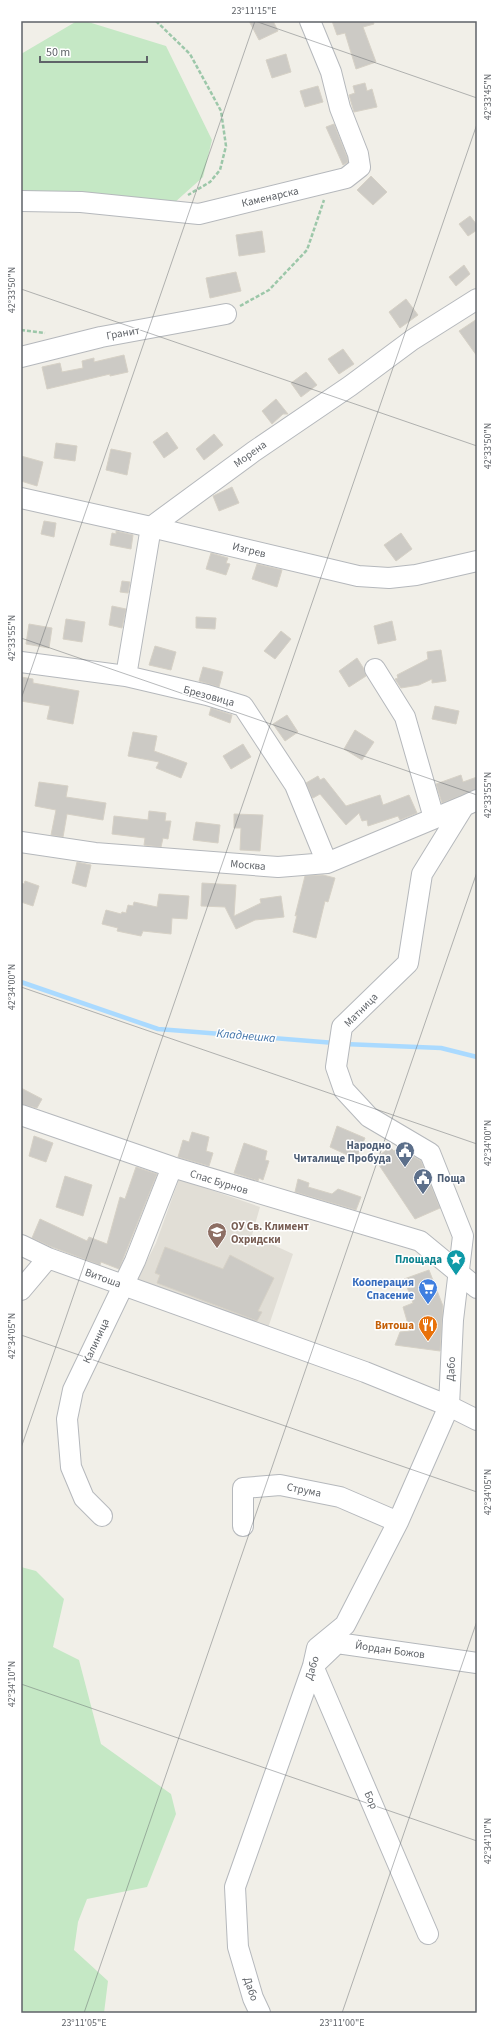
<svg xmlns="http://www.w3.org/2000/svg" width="498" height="2034" viewBox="0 0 498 2034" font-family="'Source Sans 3',sans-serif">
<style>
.education{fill:#e1ded6}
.green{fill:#c5e8c5}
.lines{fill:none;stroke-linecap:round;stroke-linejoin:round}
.stream{stroke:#aadaff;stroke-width:4.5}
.building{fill:#cccac5;stroke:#d6d1c6}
.minor-casing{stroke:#b5b8bc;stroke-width:22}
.path{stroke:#9cc7a9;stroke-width:2.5;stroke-dasharray:4 2;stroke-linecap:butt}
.minor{stroke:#fff;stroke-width:20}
.ticks{fill:none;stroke:#5f6368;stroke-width:1;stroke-opacity:0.45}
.labels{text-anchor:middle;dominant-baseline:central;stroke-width:3;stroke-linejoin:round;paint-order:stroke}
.street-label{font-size:11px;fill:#5f6368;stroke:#fff}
.service-label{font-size:11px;font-weight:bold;fill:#4e5e75;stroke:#fff;text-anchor:end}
.education-label{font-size:11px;font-weight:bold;fill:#785e54;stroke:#fff;text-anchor:start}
.culture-label{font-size:11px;font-weight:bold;fill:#0d838f;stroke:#fff;text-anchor:end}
.shop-label{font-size:11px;font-weight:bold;fill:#366cbe;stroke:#fff;text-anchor:end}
.food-label{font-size:11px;font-weight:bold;fill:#c56008;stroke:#fff;text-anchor:end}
.water-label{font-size:12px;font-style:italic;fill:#4174aa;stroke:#fff}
.neatline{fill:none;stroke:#5f6368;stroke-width:1.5}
.ticks-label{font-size:10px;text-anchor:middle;fill:#5f6368}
</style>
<rect width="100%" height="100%" fill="#f1efe8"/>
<path class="education" d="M 179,1179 L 260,1207 L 252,1235 L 293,1254 L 268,1328 L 136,1282 L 156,1243 Z"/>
<path class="green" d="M 77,21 L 85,21 L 166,46 L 212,140 L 203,177 L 174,203 L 21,196 L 21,54 Z
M 21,1567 L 36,1571 L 64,1599 L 53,1647 L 79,1660 L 101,1744 L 171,1794 L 176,1814 L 147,1887 L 87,1899 L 78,1922 L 74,1950 L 108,1981 L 104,2013 L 21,2013 Z"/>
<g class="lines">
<path class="stream" d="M 21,982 L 158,1029 L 335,1043
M 344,1044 L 441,1048 L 477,1057"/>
</g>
<path class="building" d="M 249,21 L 273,21 L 278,31 L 259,40 Z
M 332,21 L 373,21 L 374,24 L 363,27 L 376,62 L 356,69 L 345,33 L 337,35 Z
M 286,54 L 291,72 L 272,78 L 266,60 Z
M 365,83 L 367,91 L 372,89 L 377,107 L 354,112 L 349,95 L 355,93 L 353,86 Z
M 318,86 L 323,102 L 305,107 L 300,91 Z
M 334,124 L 347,157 L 348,162 L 343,165 L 326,127 Z
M 371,176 L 387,192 L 373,205 L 357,190 Z
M 470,216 L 477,225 L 477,230 L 468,236 L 459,224 Z
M 262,231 L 265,252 L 239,256 L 236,235 Z
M 464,265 L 470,274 L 456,286 L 449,277 Z
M 236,272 L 241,291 L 210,298 L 206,278 Z
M 406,299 L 418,315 L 400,328 L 389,312 Z
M 477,319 L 477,356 L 459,331 Z
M 343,349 L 354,364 L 339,374 L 328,359 Z
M 124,355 L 128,372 L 110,376 L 110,374 L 47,389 L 42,367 L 60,363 L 62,372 L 83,368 L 82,361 L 94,358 L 94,362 Z
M 306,372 L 317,385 L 301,397 L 291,383 Z
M 276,399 L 288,414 L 283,414 L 272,424 L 262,411 Z
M 167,432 L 178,448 L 164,458 L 153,442 Z
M 214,434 L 223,445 L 204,460 L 196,449 Z
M 56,443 L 77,446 L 75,461 L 54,458 Z
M 111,449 L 131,453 L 127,475 L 106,470 Z
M 21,456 L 43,462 L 37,486 L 21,481 Z
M 232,487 L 239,503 L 219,511 L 213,496 Z
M 44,521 L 56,523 L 54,537 L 41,534 Z
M 116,531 L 133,535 L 131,549 L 110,545 L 112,533 L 116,534 Z
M 401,533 L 412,549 L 396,561 L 384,545 Z
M 211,553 L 228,558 L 226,563 L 230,564 L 226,575 L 206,569 Z
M 257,564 L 282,570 L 277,587 L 252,579 Z
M 122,581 L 130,582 L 128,593 L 120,592 Z
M 112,606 L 126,609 L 122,628 L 109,625 Z
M 196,617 L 216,618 L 215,629 L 196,628 Z
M 66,619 L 85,622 L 82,642 L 63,639 Z
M 392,621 L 396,640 L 378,644 L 374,626 Z
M 29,624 L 52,628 L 49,648 L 26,644 Z
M 281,631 L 291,639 L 275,659 L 264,651 Z
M 155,646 L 176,652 L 171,670 L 149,665 Z
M 441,650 L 446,681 L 432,683 L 432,679 L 419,685 L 401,688 L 395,679 L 398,678 L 397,675 L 428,659 L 427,652 Z
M 357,658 L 364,669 L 366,676 L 349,687 L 339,671 Z
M 203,667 L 223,672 L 219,687 L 199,681 Z
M 21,677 L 33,679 L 33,683 L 79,691 L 73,724 L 47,719 L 50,706 L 21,701 Z
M 435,706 L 459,711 L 456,724 L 432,719 Z
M 211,708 L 232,715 L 230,723 L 209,715 Z
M 287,715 L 298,732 L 285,741 L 273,724 Z
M 355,730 L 374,742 L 362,760 L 344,749 Z
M 133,732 L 157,736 L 154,751 L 187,763 L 181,778 L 156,768 L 159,762 L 128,756 Z
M 243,744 L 251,757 L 231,769 L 223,756 Z
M 461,775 L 463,782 L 477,777 L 477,789 L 442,803 L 436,784 Z
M 318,776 L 320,780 L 324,778 L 346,806 L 380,795 L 383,805 L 409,795 L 417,813 L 400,820 L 398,816 L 368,826 L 367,820 L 362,821 L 359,813 L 346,825 L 320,794 L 313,798 L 312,797 L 306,783 Z
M 39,782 L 68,786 L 66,797 L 106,803 L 103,820 L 67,814 L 63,837 L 51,835 L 56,810 L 35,806 Z
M 149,811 L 166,813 L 165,821 L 171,821 L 168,839 L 163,838 L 161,847 L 144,845 L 145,838 L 112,834 L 114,816 L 148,820 Z
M 234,814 L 263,815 L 260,851 L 240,850 L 241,828 L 234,828 Z
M 196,822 L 220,825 L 218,843 L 193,840 Z
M 77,862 L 91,865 L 86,887 L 72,883 Z
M 323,875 L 335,878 L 328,902 L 325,901 L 316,938 L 293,932 L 297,915 L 295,916 L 305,876 Z
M 25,881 L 39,886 L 33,906 L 21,902 L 21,883 L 24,884 Z
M 202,883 L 236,885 L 234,916 L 261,903 L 260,899 L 281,896 L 284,917 L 255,920 L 236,929 L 225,907 L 201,906 Z
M 159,894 L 189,896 L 187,919 L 172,918 L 171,934 L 143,931 L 141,936 L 117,931 L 118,928 L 102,924 L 106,910 L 121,914 L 122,912 L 126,913 L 128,905 L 133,906 L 134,902 L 157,907 Z
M 21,1088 L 42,1099 L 37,1108 L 21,1104 Z
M 337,1126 L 365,1138 L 356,1159 L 330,1147 Z
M 192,1132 L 209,1137 L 206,1151 L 213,1153 L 209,1166 L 178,1157 L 183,1140 L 189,1142 Z
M 34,1136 L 53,1143 L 46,1162 L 29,1156 Z
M 244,1143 L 267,1151 L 265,1160 L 269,1161 L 263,1180 L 259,1178 L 258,1181 L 234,1173 Z
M 390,1147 L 394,1151 L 398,1148 L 421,1161 L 440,1208 L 415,1219 L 375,1159 Z
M 136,1167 L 157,1174 L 119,1269 L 101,1262 L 100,1265 L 52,1247 L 32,1238 L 40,1219 L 87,1241 L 89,1237 L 107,1244 L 120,1197 L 125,1199 Z
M 65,1176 L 92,1185 L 83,1216 L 56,1207 Z
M 298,1179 L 309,1183 L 308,1187 L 332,1194 L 338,1189 L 361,1197 L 356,1210 L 295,1192 Z
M 165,1247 L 223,1269 L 230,1255 L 274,1278 L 258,1311 L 262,1312 L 257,1321 L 157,1283 L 160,1275 L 155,1273 Z
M 429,1270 L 443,1306 L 440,1351 L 395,1345 L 400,1332 L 410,1331 L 403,1307 L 413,1303 L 404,1279 Z"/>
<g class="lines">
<defs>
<path id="minor" d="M 21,201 L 81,202 L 199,214 L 346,178 L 360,167 L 358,154 L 340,108 L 331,72 L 310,21
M 21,357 L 101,337 L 226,314
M 21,498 L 151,527 L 358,576 L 389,578 L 416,575 L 477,561
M 21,662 L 126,676 L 207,695 L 243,706 L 295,785 L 327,863
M 375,669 L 405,717 L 434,818
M 126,676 L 151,527 L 253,452 L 350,386 L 412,340 L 477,299
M 21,842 L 95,853 L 278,867 L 327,863 L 464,806
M 21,1115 L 172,1167 L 420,1241 L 477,1288
M 21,1245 L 48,1258 L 365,1372 L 449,1406 L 477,1420
M 21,1290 L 48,1258
M 102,1516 L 84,1498 L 71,1467 L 67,1419 L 73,1390 L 135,1261 L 172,1167
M 243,1526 L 243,1488 L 280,1485 L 340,1497 L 398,1522
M 428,1934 L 313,1666 L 337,1643 L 477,1663
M 260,2013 L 253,1998 L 238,1947 L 235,1887 L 313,1666 L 317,1648 L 345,1625 L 398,1522 L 449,1406 L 453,1320 L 463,1236 L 430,1153 L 369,1117 L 344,1090 L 336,1067 L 342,1027 L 408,963 L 422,874 L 464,806 L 477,800"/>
</defs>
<use href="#minor" class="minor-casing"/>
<path class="path" d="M 156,21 L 190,54 L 221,111 L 226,146 L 220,170 L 210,182 L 188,195
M 240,306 L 269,290 L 307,250 L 324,200
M 21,330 L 45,333"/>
<use href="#minor" class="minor"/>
</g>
<path class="ticks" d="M 255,21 L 477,98M 21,289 L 477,446M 21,638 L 477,795M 21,699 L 255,21M 21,987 L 477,1144M 21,1335 L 477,1492M 21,1448 L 477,124M 21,1684 L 477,1841M 84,2013 L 477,872M 342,2013 L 477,1621"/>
<defs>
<symbol id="civic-pin" viewBox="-11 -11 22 30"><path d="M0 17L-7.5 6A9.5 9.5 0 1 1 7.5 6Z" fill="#5c6f8a" stroke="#fff"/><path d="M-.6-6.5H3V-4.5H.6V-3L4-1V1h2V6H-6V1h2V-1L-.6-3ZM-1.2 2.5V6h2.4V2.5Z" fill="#fff"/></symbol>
<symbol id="school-pin" viewBox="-11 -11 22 30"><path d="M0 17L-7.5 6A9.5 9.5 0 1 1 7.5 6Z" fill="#8d6e63" stroke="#fff"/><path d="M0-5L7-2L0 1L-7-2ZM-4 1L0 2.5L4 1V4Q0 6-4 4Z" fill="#fff"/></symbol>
<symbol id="sight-pin" viewBox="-11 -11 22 30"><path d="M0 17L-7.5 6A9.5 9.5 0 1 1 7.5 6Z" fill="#0f9aa8" stroke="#fff"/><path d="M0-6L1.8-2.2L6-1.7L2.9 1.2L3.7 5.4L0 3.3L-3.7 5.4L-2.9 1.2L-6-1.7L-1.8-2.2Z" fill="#fff"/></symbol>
<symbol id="supermarket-pin" viewBox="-11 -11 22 30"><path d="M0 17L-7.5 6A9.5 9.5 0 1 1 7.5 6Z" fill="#3f7fe0" stroke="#fff"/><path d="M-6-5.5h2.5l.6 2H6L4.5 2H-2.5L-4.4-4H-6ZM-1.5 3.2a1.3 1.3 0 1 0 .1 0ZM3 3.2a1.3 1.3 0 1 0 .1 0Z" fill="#fff"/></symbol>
<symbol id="restaurant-pin" viewBox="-11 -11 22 30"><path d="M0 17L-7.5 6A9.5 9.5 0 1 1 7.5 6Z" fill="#e8710a" stroke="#fff"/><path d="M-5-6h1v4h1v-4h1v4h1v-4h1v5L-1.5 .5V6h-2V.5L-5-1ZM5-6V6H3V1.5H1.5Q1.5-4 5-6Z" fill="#fff"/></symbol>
</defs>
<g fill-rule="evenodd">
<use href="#civic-pin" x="394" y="1140" width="22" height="30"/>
<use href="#civic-pin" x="412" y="1167" width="22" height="30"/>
<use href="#school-pin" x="206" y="1221" width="22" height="30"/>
<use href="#sight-pin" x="445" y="1248" width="22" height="30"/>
<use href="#supermarket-pin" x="417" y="1277" width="22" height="30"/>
<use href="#restaurant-pin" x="417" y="1314" width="22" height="30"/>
</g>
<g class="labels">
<g class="street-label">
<text transform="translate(270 197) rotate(-13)">Каменарска</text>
<text transform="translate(123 333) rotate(-10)">Гранит</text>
<text transform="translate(250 454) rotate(-36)">Морена</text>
<text transform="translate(249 550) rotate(14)">Изгрев</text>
<text transform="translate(209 696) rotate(15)">Брезовица</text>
<text transform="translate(248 865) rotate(5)">Москва</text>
<text transform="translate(361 1010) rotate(-45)">Матница</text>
<text transform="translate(219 1182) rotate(17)">Спас Бурнов</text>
<text transform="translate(103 1278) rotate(20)">Витоша</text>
<text transform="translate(96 1341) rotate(-65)">Калиница</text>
<text transform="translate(451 1369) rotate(-87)">Дабо</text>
<text transform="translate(304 1490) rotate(11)">Струма</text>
<text transform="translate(390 1650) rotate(8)">Йордан Божов</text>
<text transform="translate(312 1668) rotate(-73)">Дабо</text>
<text transform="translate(371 1800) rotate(67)">Бор</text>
<text transform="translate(251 1989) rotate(72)">Дабо</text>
</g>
<g class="service-label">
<text x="391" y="1145">Народно<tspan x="391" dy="13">Читалище Пробуда</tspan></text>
<text x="437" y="1178" text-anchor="start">Поща</text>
</g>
<g class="education-label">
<text x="231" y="1226">ОУ Св. Климент<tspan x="231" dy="13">Охридски</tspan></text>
</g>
<g class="culture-label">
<text x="442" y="1259">Площада</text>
</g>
<g class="shop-label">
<text x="414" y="1282">Кооперация<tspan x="414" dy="13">Спасение</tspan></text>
</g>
<g class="food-label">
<text x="414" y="1325">Витоша</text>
</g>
<g class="water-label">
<text transform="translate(246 1036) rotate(5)">Кладнешка</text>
</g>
</g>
<rect width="498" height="2034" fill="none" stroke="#ffffff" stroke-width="44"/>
<path d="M40 56v6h107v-6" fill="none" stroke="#5f6368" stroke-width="2"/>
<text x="46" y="56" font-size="12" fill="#5f6368" stroke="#ffffff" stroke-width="3" paint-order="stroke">50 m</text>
<rect x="22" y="22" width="454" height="1990" class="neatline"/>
<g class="ticks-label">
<text x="254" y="14">23°11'15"E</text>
<text transform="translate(487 97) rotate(-90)" y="4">42°33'45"N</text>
<text transform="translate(11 290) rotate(-90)" y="4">42°33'50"N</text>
<text transform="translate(487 446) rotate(-90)" y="4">42°33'50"N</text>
<text transform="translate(11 638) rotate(-90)" y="4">42°33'55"N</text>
<text transform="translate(487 795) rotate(-90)" y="4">42°33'55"N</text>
<text transform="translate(11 987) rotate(-90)" y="4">42°34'00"N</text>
<text transform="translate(487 1143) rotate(-90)" y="4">42°34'00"N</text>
<text transform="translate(11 1336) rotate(-90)" y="4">42°34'05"N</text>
<text transform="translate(487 1492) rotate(-90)" y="4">42°34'05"N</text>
<text transform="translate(11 1684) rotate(-90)" y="4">42°34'10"N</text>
<text transform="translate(487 1841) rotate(-90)" y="4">42°34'10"N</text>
<text x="84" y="2026">23°11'05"E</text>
<text x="342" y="2026">23°11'00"E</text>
</g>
</svg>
